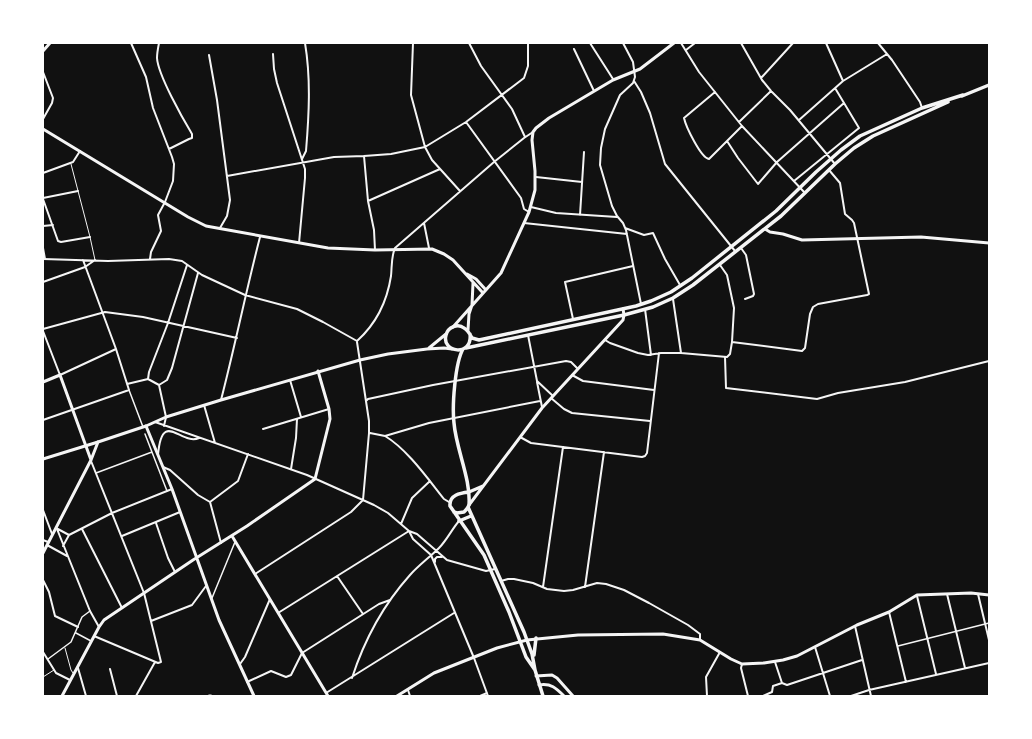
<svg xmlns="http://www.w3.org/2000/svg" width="1032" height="739" viewBox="0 0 1032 739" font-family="'Open Sans',sans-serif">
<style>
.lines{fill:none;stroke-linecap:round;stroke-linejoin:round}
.service{stroke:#f5f5f5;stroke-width:1}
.pedestrian{stroke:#f5f5f5;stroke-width:1.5}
.minor{stroke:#f5f5f5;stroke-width:2}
.tertiary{stroke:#f5f5f5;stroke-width:3}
.secondary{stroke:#f5f5f5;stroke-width:3}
.primary{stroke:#f5f5f5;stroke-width:3.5}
</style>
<rect width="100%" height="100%" fill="#111"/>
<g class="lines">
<path class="service" d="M 71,164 L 90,237 L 95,260
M 65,648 L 71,670 L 73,673
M 43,677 L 54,670"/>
<path class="pedestrian" d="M 129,390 L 143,427
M 145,434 L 167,491
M 96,473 L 152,452
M 212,598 L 235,542
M 76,633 L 91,641
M 898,646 L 989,623
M 48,659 L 71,642 L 82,617 L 90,611"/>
<path class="minor" d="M 131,43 L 146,77 L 153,108 L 172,157 L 174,164 L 173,181 L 165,202 L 158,215 L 161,231 L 151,252 L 150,259
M 159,43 C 158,48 157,53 157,58 C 158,75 183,119 192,134 L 192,138 L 189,139 L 169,149
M 413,43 L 411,95 L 425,147 L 432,160 L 460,191
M 469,43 L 481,66 L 512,109 L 525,137
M 590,43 L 613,79
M 623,43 L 633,62 L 635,77 L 633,83 L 620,95 L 605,129 L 601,148 L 600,165 L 612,206 L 617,216 L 623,223 L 626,230 L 641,304
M 681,43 L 699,72 L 742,126 L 805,193
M 741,43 L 762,80 L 771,91 L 790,110 L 835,164
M 878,43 L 892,60 L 920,102 L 922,108
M 574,49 L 594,91
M 686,50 L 695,43
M 273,54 L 274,69 L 277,83 L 305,169 L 305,178 L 299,243
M 209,55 L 217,100 L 230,200 L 227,216 L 220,228
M 43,72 L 53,98 L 52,103 L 43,119
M 761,78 L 793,43
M 634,81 L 641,92 L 650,113 L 665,164 L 735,251
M 843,81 L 887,54
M 715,92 L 684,118 C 686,127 701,158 709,159 L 742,126
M 799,120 L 843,81 L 826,43
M 466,122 L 521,198 L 524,209 L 529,212
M 739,122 L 771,91
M 727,141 L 738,158 L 758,184 L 777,162 L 844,103
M 302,159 L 306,151 C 309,115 311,79 305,43
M 43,173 L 73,162 L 80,151
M 227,176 L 334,157 L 364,156
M 536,177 L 582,182
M 794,181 L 859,128 L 835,88
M 43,198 L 78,191
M 43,199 L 58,241 L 61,242 L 90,237
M 368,201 L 440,169
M 531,207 L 556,213 L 617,217
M 580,215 L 584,152
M 424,223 L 429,248
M 524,223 L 627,234
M 43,226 L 53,225
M 625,228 L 644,235 L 653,233 L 665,259 L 680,285
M 43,248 L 45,259
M 741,248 L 746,255 L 754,294 L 753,296 L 745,299
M 375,250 L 374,230 L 368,201 L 364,156 L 391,154 L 425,147 L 466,122 L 524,78 L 528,66 L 528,43
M 43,259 L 108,261 L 169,259 L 182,261 L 202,275 L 245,295 L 297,309 L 323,322 L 357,341
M 43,282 L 85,267 L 95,260
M 673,299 L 681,353
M 645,309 L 651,355
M 573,319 L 565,282 L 633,266
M 43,329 L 105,312 L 143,317 L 237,338
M 43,331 L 60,375 L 116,349
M 528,335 L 537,381 L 553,396
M 605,340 L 610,343 L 638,353 L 648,355 L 661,353 L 681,353 L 727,357 L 730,354 L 732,342 L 734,308 L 727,275 L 720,265
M 357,341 C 377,323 387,302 391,276 C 392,267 391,257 395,248 L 494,162 L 524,138 L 533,132
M 732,342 L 802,351 L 805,348 L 810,314 L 813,307 L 818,304 L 867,295 L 869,294 L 854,223 L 852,220 L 845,214 L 840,183 L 829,170
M 725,357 L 726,388 L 817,399 L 838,393 L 905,382 L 989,361
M 572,375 L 583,381 L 654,390
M 148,379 L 149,372 L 168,323 L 187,265
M 290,380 L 301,417
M 537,382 L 542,407
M 127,384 L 148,379 L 159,385 L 166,417 L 164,426
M 159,385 L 167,380 L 172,368 L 198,273
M 551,398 L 564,409 L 572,413 L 650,421
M 221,400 C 235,346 246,291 260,237
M 366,401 L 368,399 L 433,385 L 566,361 L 571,362 L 578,369
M 204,405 L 215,443
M 43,420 L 129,390 L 116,349 L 83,260
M 155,422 L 307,475 L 374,505 L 388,513 L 409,531 L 413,539 L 431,555 L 474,658 L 488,696
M 263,429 L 329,409
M 370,433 L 385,436 L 429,423 L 540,401
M 385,436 C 407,449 428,479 444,499 L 449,502
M 520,437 L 531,443 L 642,457 L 645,456 L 647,453 L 659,353
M 158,455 C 162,408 181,446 199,438
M 91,461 L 144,593 L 161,662 L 158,663 L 94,636
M 163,467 L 170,470 L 198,495 L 210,502
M 291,469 L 296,438 L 297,419
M 43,510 L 52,534
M 156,523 L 168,558 L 175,572
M 401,524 L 412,498 L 430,481
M 56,528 L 69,535 L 112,513 L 172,489
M 57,529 L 90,611 L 99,627
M 82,529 L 122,608
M 409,531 L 417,534 L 447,560 L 486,571 L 495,569
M 122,536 L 180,512
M 43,540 L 48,542
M 221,543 L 210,502 L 238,481 L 248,454
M 47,545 L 67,556
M 63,546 L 69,535
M 435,562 L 435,559 L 437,557 L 442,557
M 255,574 L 351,512 L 363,500 L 369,433 L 369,421 L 357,342
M 337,576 L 363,614
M 43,580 L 49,592 L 55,616 L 78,627
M 501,581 L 508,579 L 514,579 L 533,583 L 547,589 L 564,591 L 573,590 L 597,583 L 606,584 L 624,590 L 649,603 L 688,625 L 700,634 L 700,640
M 543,587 L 563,447
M 585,587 L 604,452
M 947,594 L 965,668
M 978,594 L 989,640
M 917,596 L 936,674
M 889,612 L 906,682
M 278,613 L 409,531
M 151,621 L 192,605 L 206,586
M 855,626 L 871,696
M 815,647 L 830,696
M 43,652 L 56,673 L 70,680
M 775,662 L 782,683
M 240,664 L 245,657 L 270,599
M 742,664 L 741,668 L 748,696
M 78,668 L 86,696
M 110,669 L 117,696
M 352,678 C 364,641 384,604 410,575 C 419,565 430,557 439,548 C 447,540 452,529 459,521
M 247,682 L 271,671 L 286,677 L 291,675 L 302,653 L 379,604 L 390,600
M 408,690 L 410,696
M 326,693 L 454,613
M 136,696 L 155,662
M 480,696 L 487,693
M 707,696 L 706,677 L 720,652
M 763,696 L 772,692 L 773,686 L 782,683 L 787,685 L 862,660
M 851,696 L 869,690 L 989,663"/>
<path class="tertiary" d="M 43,51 L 50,43
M 765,229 L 770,232 L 783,234 L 802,240 L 921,237 L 989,243
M 146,426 L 172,489 L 219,620 L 254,696
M 43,459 L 98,442
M 469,492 L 483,486
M 469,505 L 542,408 L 623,320 L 624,315 L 623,309
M 232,536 L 328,696
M 536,676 L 552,675 L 557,678 L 573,696
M 539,685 C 551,683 556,688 564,696
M 62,696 L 99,627 L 104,620 L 193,560 L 247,526 L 315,479 L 330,419 L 329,409 L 318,371
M 209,696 L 211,696
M 397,696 L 434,673 L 497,648 L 527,640 L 578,635 L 663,634 L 700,640 L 731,659 L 742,664 L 764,663 L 783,660 L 797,656 L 857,625 L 889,612 L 917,595 L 971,593 L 989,595"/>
<path class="secondary" d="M 43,129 L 188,217 L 206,226 L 217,228 L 328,248 L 375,250 L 432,249 L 444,254 L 453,260 L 483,293
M 467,274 L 476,279 L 486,290
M 453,327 L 501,273 L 529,212 L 535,190 L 535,171 L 532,140 L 533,132 L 536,128 L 549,118 L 613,80 L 640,69 L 674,43
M 468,330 L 469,314 L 472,305 L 473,283
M 429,348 L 446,334
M 43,382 L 60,375 L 91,460
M 43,553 L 91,460 L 98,442 L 146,426 L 166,417 L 221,400 L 360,360 L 388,354 L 427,349 L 444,348 L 452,349"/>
<path class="primary" d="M 962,96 L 989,85
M 470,334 C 473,357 441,353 446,335 C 448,327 458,323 464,328 C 468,330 470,334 472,338 L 479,340 L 636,306 L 651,301 L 671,292 L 692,278 L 776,211 L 816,172 L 841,150 L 860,136 L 922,108 L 963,95
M 466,348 L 624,315 L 653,307 L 673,298 L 693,285 L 781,216 L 835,164 L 854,148 L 873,136 L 948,102
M 469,492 C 460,493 449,495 450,506 L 484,555 L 509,612 L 526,657 L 535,670
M 468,507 L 524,632 L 532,654 L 535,670 L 543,696
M 454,512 L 457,513 L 464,512 C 466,510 468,508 469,505 C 471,479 456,449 454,423 C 452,406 455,363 463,349
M 459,521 L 471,516
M 534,655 L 536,638"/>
</g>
<rect width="1032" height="739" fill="none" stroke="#ffffff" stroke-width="88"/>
</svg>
